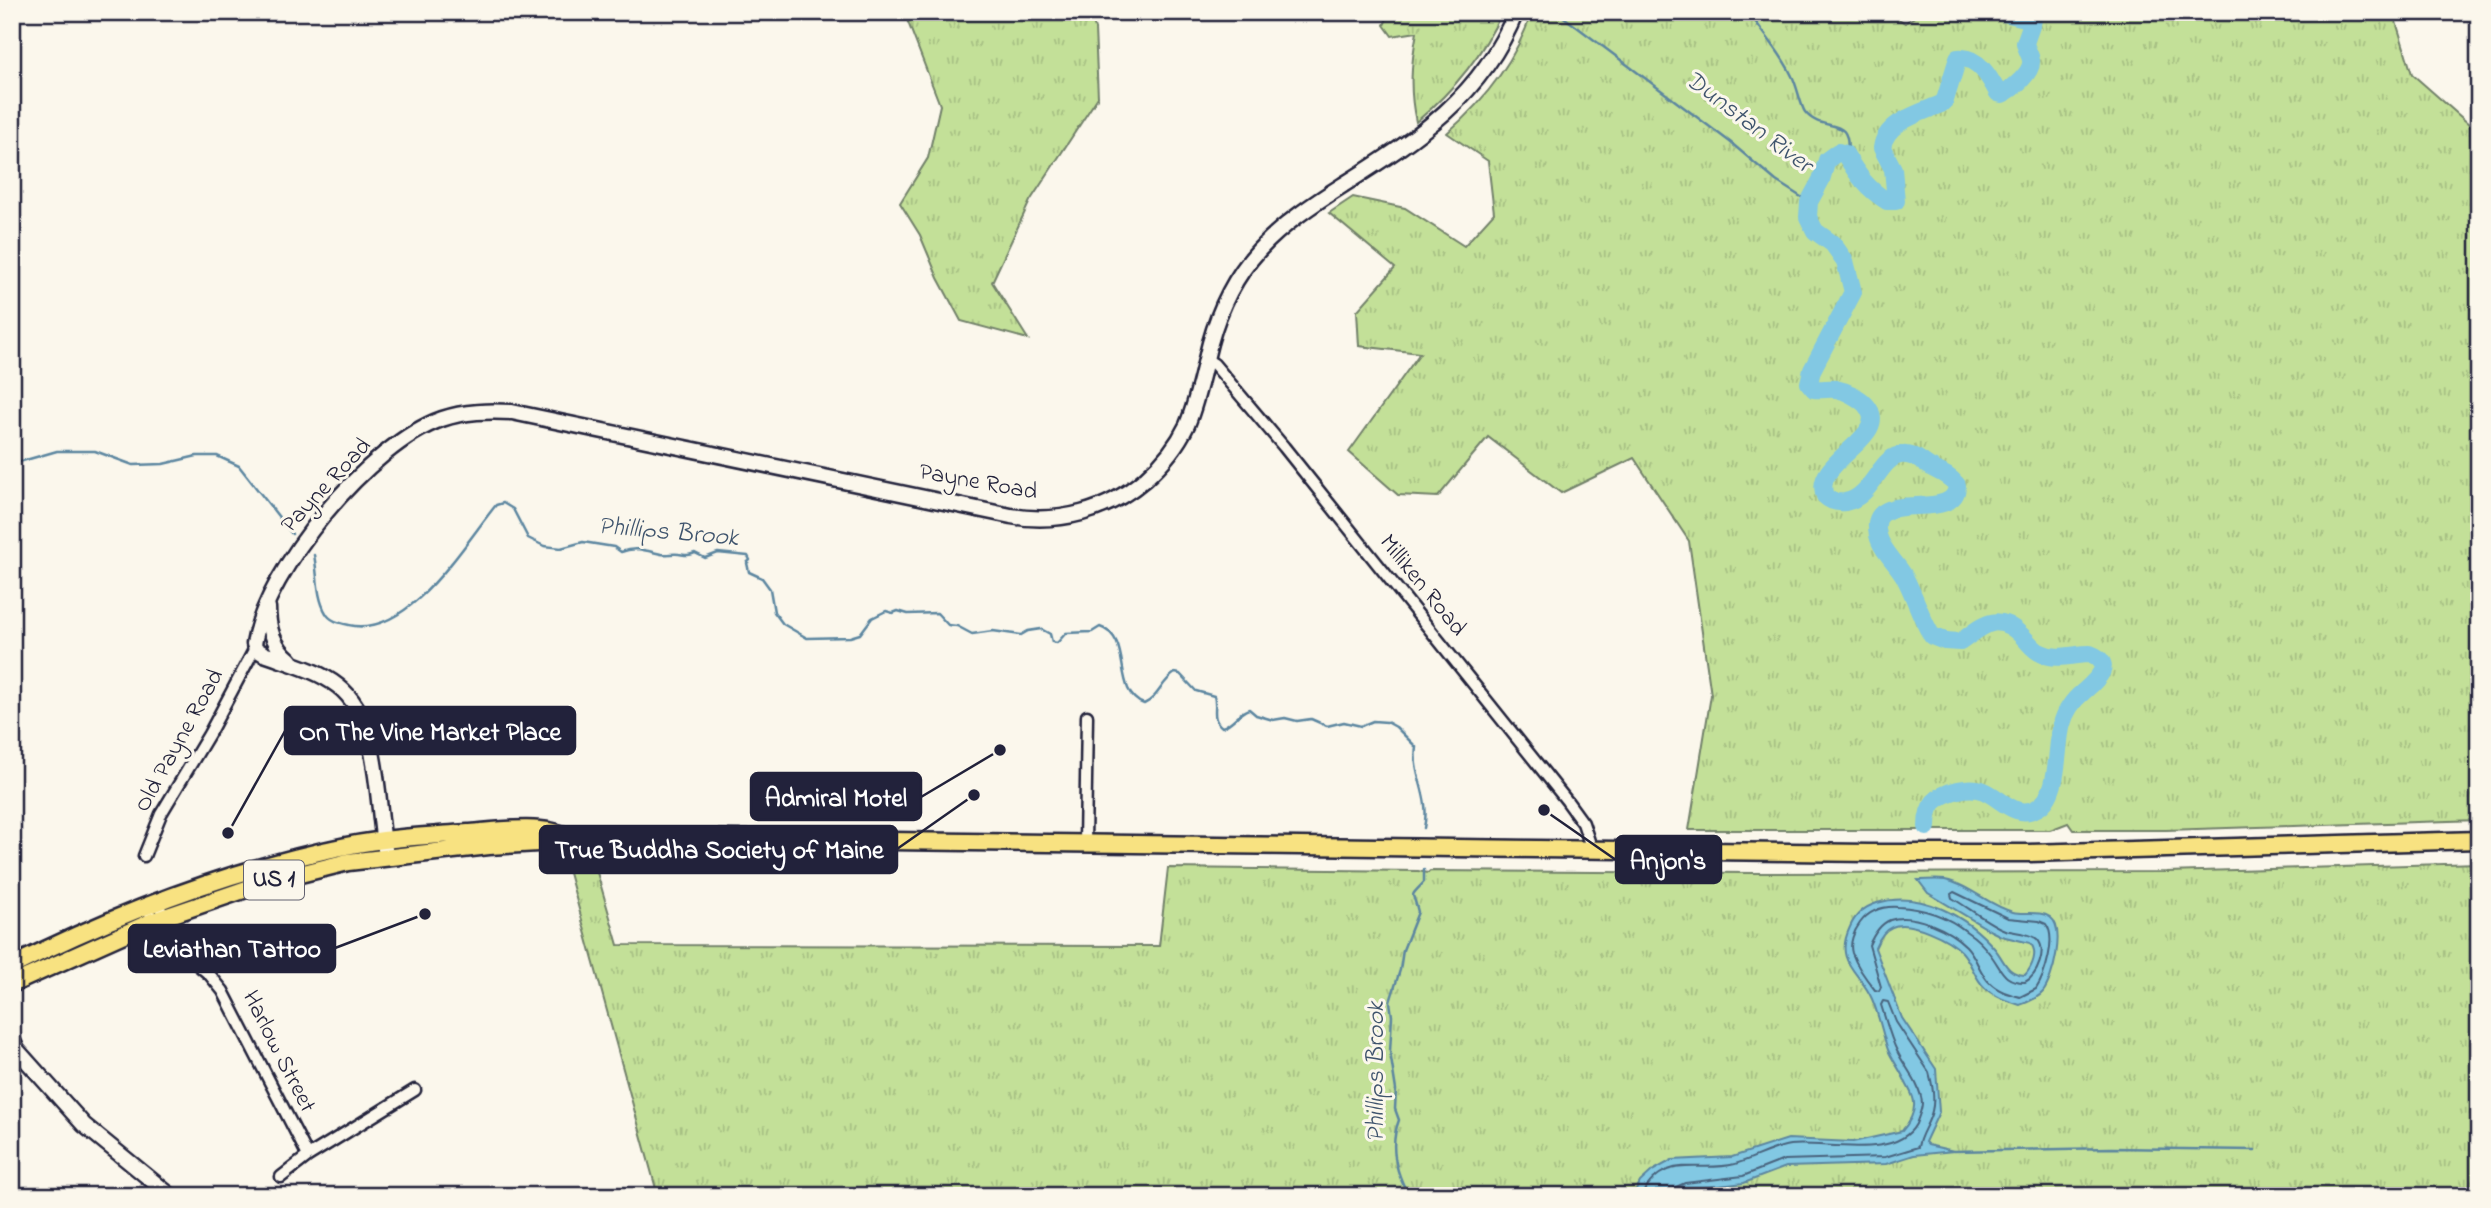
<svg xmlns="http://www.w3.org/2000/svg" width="2491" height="1208" viewBox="0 0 2491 1208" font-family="'Indie Flower',sans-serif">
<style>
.park{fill:url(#park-tufts);stroke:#72816a;stroke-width:2}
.water{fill:#82c8e3;stroke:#5c86a0;stroke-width:2}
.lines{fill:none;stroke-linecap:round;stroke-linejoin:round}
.shore{stroke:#48647e;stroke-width:2}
.stream{stroke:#5c86a0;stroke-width:2.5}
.river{stroke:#82c8e3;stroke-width:18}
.street-casing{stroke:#22223b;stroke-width:15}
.secondary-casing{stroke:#22223b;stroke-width:19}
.primary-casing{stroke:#22223b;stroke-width:21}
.street{stroke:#fbf7ec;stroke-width:10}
.secondary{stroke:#fbf7ec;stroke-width:14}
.primary{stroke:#f8e281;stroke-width:16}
.labels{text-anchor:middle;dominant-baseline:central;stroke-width:6;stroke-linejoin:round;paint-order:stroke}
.shield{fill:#fbf7ec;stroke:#636270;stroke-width:2}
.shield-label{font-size:23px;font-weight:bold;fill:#22223b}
.street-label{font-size:24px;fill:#22223b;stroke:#fbf7ec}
.water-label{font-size:26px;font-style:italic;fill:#3f546d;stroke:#fbf7ec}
.leader{fill:none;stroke:#22223b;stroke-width:2.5}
.callout-dot{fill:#22223b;stroke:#fbf7ec;stroke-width:2.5}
.callout{fill:#22223b;stroke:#22223b;stroke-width:2.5}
.callout-label{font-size:26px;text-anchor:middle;font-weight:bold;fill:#fff}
</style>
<defs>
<pattern id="park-tufts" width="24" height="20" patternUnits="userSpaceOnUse" patternTransform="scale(1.75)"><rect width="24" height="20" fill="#c3e098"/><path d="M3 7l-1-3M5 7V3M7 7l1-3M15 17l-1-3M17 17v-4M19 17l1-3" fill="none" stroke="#a7c084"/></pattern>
</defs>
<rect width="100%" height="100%" fill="#fbf7ec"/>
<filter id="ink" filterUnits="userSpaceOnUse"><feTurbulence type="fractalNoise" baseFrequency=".0143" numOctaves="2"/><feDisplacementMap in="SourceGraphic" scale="14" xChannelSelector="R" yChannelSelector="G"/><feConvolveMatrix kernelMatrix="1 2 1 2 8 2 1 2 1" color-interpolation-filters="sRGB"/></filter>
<g filter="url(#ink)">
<path class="park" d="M 899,12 L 1090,12 L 1095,29 L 1098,97 L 1030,201 L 992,282 L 1028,339 L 961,321 L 938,278 L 920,235 L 900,203 L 928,158 L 940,105 L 906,17 Z
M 1390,12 L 1502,12 C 1482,57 1453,91 1416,122 C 1409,91 1411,63 1417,32 L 1392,36 L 1384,25 Z
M 1532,12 L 1888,12 L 1905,23 L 1922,12 L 2170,12 L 2173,16 L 2195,12 L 2393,12 L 2412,74 L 2470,125 L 2473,198 L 2479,220 L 2479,820 L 2166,830 L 2073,830 L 2068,823 L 2050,830 L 1689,830 L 1711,695 L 1689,541 L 1634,458 L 1561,493 L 1488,437 L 1438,497 L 1398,495 L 1349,452 L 1420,353 L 1359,346 L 1357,311 L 1395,268 L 1329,213 L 1353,197 L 1405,208 L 1464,246 L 1494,213 L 1488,161 L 1447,133 C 1484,101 1516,60 1532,12 Z
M 566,862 L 594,862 L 618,945 L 1159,946 L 1168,868 L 1418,871 L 1428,873 L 1430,871 L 1752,873 L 2166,872 L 2479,863 L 2479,1196 L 658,1196 Z"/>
<path class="water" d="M 1918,880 C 1926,880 1936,879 1945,880 C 1970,885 1989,906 2013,912 C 2024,915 2040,910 2050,917 C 2066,928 2053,979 2043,992 C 2037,999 2028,1002 2020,1005 C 2007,1001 1995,997 1985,988 C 1974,978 1972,963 1962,952 C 1950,939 1909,919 1892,927 C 1884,930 1878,941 1875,948 L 1902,1018 L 1936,1069 L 1939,1112 L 1925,1142 L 1928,1145 L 1954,1151 L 1914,1155 L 1886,1164 L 1786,1167 L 1744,1183 L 1686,1190 L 1673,1196 L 1633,1196 L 1640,1182 L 1652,1171 L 1672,1160 L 1732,1157 L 1788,1139 L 1853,1142 L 1902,1131 C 1908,1124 1915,1113 1914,1103 C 1914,1096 1909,1089 1906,1083 C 1901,1071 1893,1061 1888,1050 C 1882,1033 1879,1015 1872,999 C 1860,971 1833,963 1850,927 C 1855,915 1864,907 1877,903 C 1920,890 1967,916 1995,949 C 2005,961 2006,974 2025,975 C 2032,967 2039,952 2030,943 L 2001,936 L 1991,931 L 1928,893 Z"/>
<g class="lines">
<path class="shore" d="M 1954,892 L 2008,918 L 2039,921 L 2046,924 C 2057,938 2045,975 2036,989 L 2020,997 C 2009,994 1998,991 1990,983 C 1979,973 1977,957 1966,946 C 1950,930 1913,912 1890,920 C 1880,924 1873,936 1869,945 L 1881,987 L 1879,991 L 1875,990 C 1866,979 1857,967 1852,953 C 1849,943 1854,931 1860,923 C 1869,911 1883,906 1898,907 C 1923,908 1947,916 1967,932 C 1975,937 1984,946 1990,954 C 2002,969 2002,982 2025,982 C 2037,976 2048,950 2037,939 C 2029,932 2015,933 2005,930 C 1992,926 1966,906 1952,898 L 1951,894 Z
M 1641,1196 C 1665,1151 1697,1174 1735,1164 C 1753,1159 1771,1148 1790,1145 C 1824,1141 1896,1161 1916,1124 C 1918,1118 1922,1110 1922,1103 C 1921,1085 1904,1066 1897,1051 C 1890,1037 1886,1020 1881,1005 L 1883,1001 L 1888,1002 L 1896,1022 L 1929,1072 C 1932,1083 1935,1100 1932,1111 C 1929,1124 1920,1134 1918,1147 L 1885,1157 L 1784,1160 L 1743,1176 L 1685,1183 L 1674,1188 L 1671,1196"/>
<path class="stream" d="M 1557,12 L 1730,142 L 1776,181 L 1809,202
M 1749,12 C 1763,34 1781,52 1792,76 C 1797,85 1801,107 1805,112 C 1823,135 1853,112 1847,156
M 12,464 L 57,451 L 95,451 L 133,465 L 163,464 L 197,456 L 217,456 L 239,466 L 292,534
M 314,555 C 318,574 316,596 326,613 C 330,621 340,623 349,625 C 408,639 464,544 496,505 L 503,503 L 513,509 L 528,538 L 544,546 L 561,548 L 583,542 L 614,547 L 621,552 C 636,546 647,551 661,554 C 667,555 673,553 679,554 C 686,555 688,556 695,553 L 705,558 L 718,553 L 748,556 L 750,560 L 747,563 L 749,572 L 762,578 L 770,589 L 774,612 L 783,624 L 807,638 L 850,637 L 860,634 L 872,618 L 886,611 L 893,613 L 898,611 L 908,614 L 937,613 L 948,625 L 957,626 L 972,634 L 993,631 L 1021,635 L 1028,631 L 1041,629 L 1050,634 L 1052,642 L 1057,643 L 1066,633 L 1092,632 L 1100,627 C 1134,638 1111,692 1144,704 C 1158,698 1162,681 1175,673 L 1180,674 L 1196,691 L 1214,696 C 1218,707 1210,718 1222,727 C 1233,724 1238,712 1249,709 L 1256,715 L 1273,720 L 1285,718 L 1297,721 L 1311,719 L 1327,726 L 1344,722 L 1361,726 L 1373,721 L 1387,722 L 1396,727 L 1416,747 C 1412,776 1431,796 1424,828
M 1954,1151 L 2111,1148 L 2255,1150
M 1409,1196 C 1396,1173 1389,1146 1399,1120 L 1395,1109 L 1396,1090 L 1390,1052 L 1392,1016 L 1390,1002 L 1400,970 L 1403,950 L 1418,912 C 1413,889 1408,900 1424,882 L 1424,870"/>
<path class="river" d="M 1927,827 C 1927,818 1928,809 1934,802 C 1945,791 1970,785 1984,791 C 2001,798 2016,820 2037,808 C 2061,795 2055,747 2062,724 C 2065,712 2073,700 2082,693 C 2093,683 2118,664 2090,654 C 2074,654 2056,661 2041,653 C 2033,650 2028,641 2021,635 C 1996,610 1982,627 1960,642 L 1945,641 L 1932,636 C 1922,621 1914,594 1904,576 C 1897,563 1881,550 1878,535 C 1866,484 1957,526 1957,485 C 1950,476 1940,472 1930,467 C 1923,463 1915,455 1906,455 C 1879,452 1875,497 1845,502 C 1837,503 1831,502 1825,496 C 1810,460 1896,437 1865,404 C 1858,397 1846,391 1836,389 C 1829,388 1822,390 1814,389 L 1809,383 L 1812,370 L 1853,292 L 1845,261 L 1833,244 L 1815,231 L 1808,217 L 1809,202 L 1821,180 L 1827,160 L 1838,152 L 1845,154 C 1857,174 1867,189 1887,201 L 1896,201 L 1893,169 L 1882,148 C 1885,122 1920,113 1941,104 L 1945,100 L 1958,58 C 1978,56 1990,78 1998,93 L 2002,94 C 2011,90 2033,73 2031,60 C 2030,54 2026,49 2025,43 L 2033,20 L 2001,12"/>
<defs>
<path id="street" d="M 1206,359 L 1214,364 L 1284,447 L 1567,801 L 1583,823 L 1592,850
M 1085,844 L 1087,716
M 144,856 L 161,814 L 209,734 L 255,648
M 158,902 L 174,945 L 210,975 L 223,991 L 308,1156
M 147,905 C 153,921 156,940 174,945
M 281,1177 L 308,1156 L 415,1090"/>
<path id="secondary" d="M 268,607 C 268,628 273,646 290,660
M 385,849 C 376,800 380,718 338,686 C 317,670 289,663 264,654 L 256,649 L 254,644 C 266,569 370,444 442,419 C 465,411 489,411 512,412 L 1011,516 C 1059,524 1107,512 1145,479 C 1162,464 1177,446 1187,425 C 1198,399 1203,370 1210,343 C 1219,310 1235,276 1259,250 C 1283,224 1313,204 1343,185 C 1417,138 1481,98 1516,12
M 12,1039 L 17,1050 L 84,1125 L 171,1196"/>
<path id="primary" d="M 12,966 C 118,913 230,870 346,846 C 386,838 427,836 468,833 C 495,831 544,824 567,837
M 12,984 L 153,921 L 264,883 L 348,862 L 489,846 L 555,842 L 567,837 L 1869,853 L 2029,853 L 2479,840"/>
</defs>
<use href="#street" class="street-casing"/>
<use href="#secondary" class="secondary-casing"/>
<use href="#primary" class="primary-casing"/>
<use href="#street" class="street"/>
<use href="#secondary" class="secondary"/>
<use href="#primary" class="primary"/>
</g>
</g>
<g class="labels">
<rect class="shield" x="244" y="860.5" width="60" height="39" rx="5"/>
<g class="shield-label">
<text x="274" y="880">US 1</text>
</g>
<g class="street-label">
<text transform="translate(978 483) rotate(10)">Payne Road</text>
<text transform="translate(327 486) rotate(-47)">Payne Road</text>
<text transform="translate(1422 586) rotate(51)">Milliken Road</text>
<text transform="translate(180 741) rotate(-61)">Old Payne Road</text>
<text transform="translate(278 1052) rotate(63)">Harlow Street</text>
</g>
<g class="water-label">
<text transform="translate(1748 123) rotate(37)">Dunstan River</text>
<text transform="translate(668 533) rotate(5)">Phillips Brook</text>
<text transform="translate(1377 1072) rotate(-90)">Phillips Brook</text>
</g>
</g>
<path class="leader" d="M228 833L285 731M1000 750L921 797M974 795L897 849M1544 810L1616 860M425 914L335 948"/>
<g class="callout-dot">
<circle cx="228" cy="833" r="7"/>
<circle cx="1000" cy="750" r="7"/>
<circle cx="974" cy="795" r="7"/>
<circle cx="1544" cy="810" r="7"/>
<circle cx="425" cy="914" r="7"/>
</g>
<g class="callout">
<rect x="285" y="707" width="290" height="47" rx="7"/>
<rect x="751" y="773" width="170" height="47" rx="7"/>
<rect x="540" y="826" width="357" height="47" rx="7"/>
<rect x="1616" y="836" width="105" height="47" rx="7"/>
<rect x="129" y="925" width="206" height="47" rx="7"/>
</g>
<g class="callout-label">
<text x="430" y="740">On The Vine Market Place</text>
<text x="836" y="806">Admiral Motel</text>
<text x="719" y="858">True Buddha Society of Maine</text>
<text x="1668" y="869">Anjon's</text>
<text x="232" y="957">Leviathan Tattoo</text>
</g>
<rect width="2491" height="1208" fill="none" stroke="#fbf7ec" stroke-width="42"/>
<rect x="21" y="21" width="2449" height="1166" fill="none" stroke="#22223b" stroke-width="2.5" filter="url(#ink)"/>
</svg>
